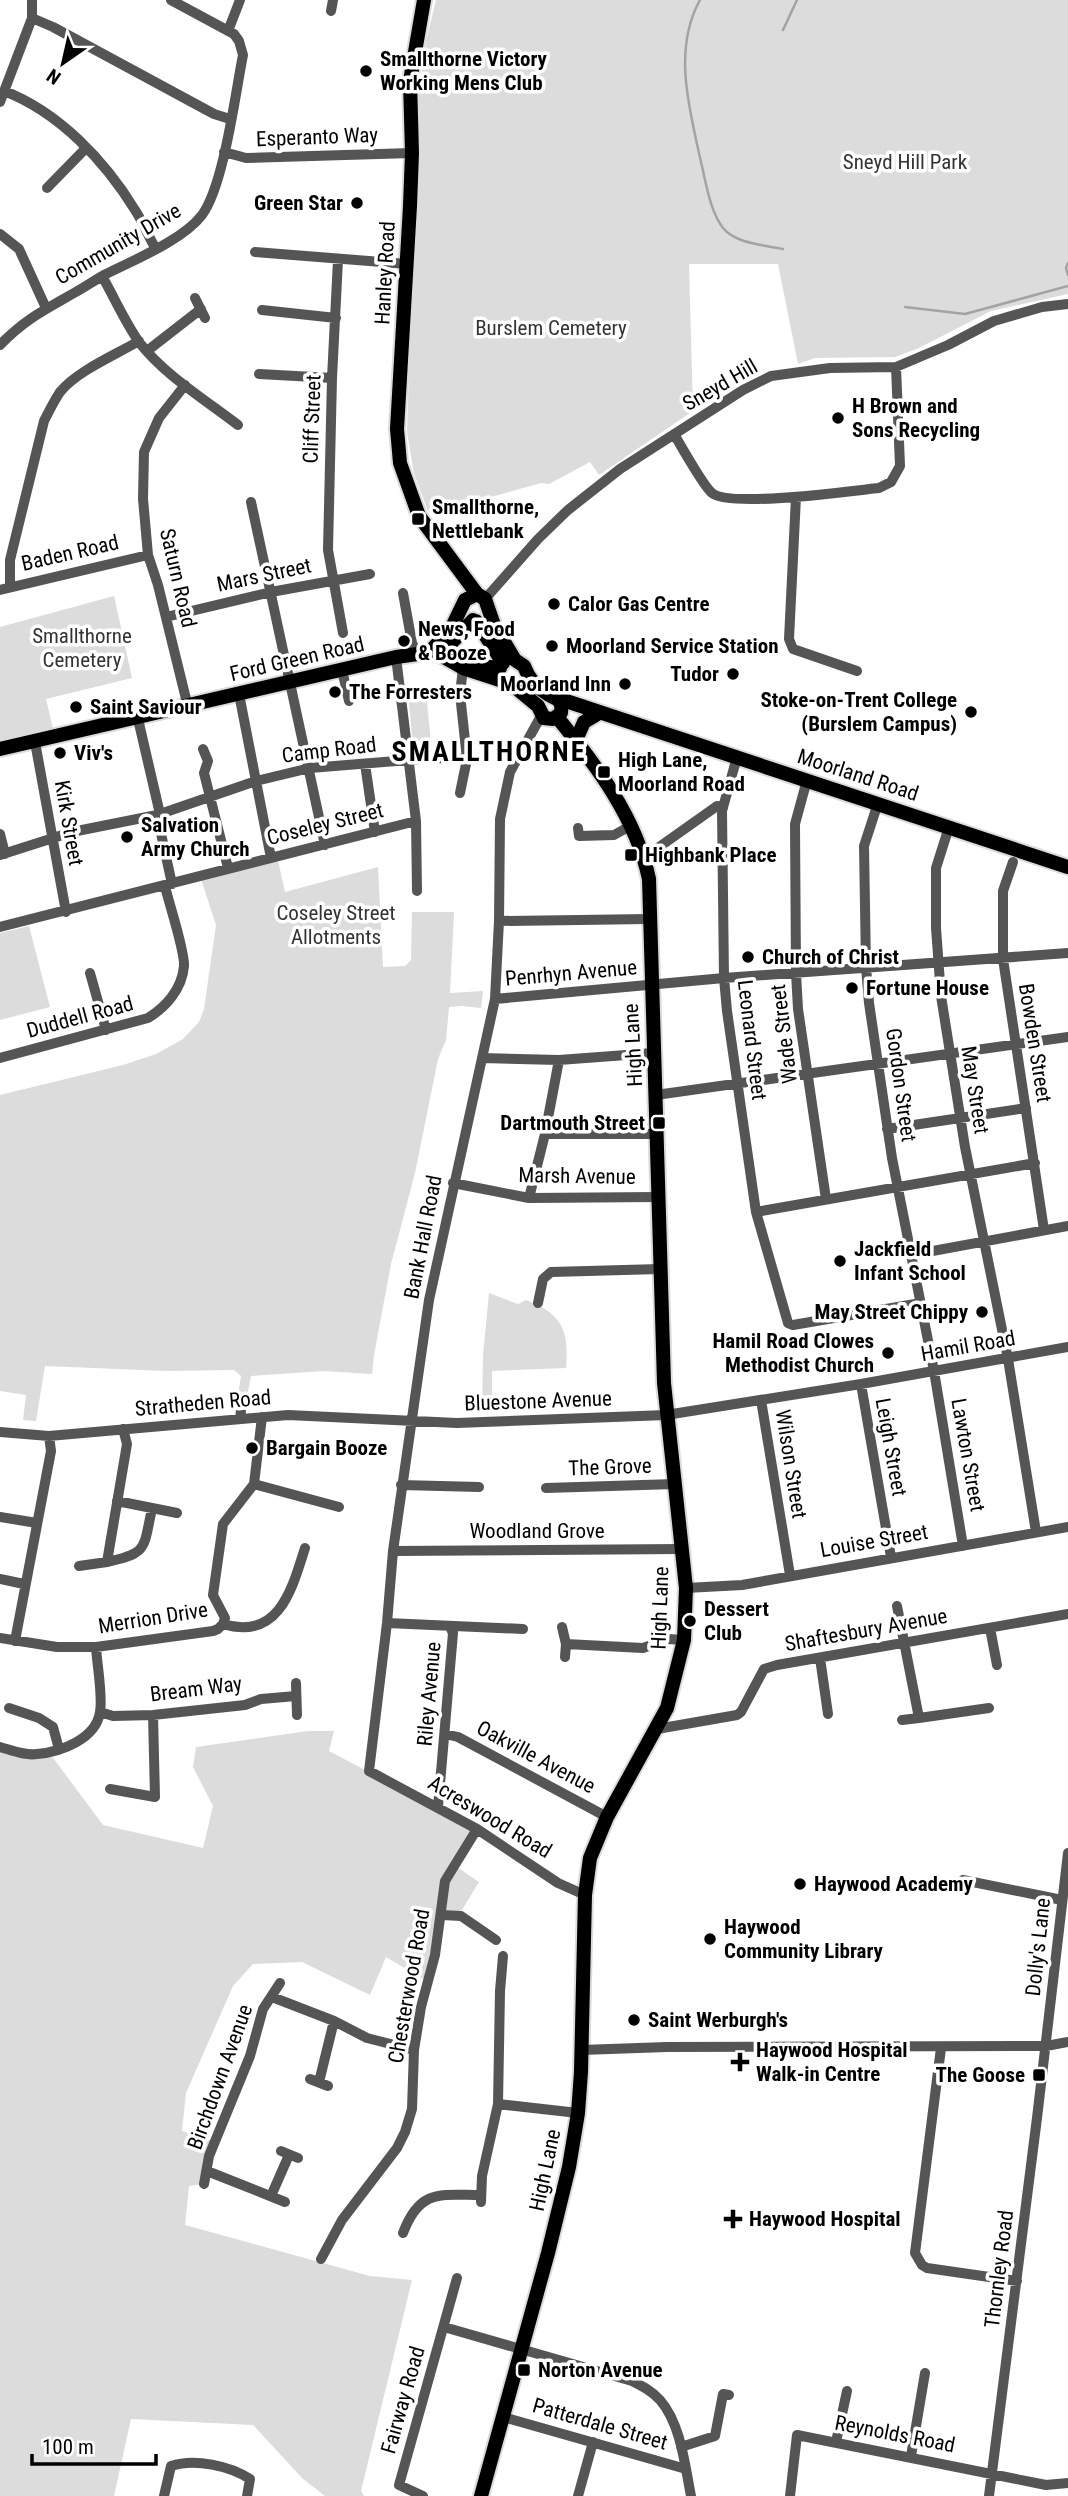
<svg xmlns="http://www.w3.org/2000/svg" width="1068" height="2496" viewBox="0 0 1068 2496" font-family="'Roboto Condensed',sans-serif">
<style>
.green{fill:#dcdcdc}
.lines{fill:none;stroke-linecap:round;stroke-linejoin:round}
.stream{stroke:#a3a3a3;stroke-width:2.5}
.major-casing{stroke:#dbdbdb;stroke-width:18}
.minor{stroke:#555;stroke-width:10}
.major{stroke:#000;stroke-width:14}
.poi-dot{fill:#000;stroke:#fff;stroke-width:2.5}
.labels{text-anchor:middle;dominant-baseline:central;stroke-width:7;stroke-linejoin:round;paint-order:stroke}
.poi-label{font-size:21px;font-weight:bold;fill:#000;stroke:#fff;text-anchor:start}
.street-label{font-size:21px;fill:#000;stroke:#fff}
.park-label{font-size:21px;fill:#333;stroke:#fff}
.district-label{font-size:28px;font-weight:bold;letter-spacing:2px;fill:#000;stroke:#fff}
</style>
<rect width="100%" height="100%" fill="#fff"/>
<path class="green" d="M 436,0 L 1068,0 L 1068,294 L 991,311 L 919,348 L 895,357 L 815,358 L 798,364 L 778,264 L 689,264 L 693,411 L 599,475 L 590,462 L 549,484 L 541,483 L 466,504 L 428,511 L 414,474 L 407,432 L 418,102 L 426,41 Z
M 114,596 L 132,678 L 46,699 L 53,729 L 0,740 L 0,627 Z
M 426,691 L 432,754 L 414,756 L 408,693 Z
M 277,856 L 285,892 L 378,867 L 383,967 L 405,966 L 411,960 L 412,912 L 454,912 L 450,993 L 483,991 L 481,1008 L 462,1006 L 449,1007 L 446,1040 L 438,1059 L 415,1173 L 391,1264 L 374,1355 L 372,1374 L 323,1371 L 251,1376 L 246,1402 L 237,1401 L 241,1376 L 234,1370 L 167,1371 L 45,1366 L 36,1421 L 23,1420 L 26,1395 L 0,1391 L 0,1095 L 123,1065 L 156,1054 L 183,1039 L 199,1022 L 204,1009 L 216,925 L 200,876 Z
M 29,926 L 50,1007 L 0,1020 L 0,933 Z
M 489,1293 L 518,1304 L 526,1300 C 563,1314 569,1331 566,1368 L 492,1371 L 492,1413 L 482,1412 L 483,1355 Z
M 308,1731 L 334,1731 L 329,1751 L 477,1829 L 454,1865 L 479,1882 L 462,1910 L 442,1915 L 428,1982 L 386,1957 L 370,1995 L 302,1962 L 253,1964 L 233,1986 L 186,2093 L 182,2131 L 215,2142 L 204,2184 L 189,2186 L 185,2225 L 370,2276 L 412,2280 L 361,2491 L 364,2496 L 325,2496 L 302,2478 L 253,2425 L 131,2419 L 114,2496 L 0,2496 L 0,1747 L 48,1751 L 103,1825 L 203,1848 L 213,1806 L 193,1767 L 196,1747 Z"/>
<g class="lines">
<path class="stream" d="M 700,0 C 672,50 690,111 701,162 C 706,183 710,211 723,228 C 736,244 765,245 783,249
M 783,30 L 797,0
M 1068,263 L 1066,268 L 1068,275
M 905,307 L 965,314 L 1068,286"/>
<defs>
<path id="major" d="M 424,0 L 410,81 L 412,153 L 410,206 L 397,429 L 400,463 L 419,516 L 477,594 L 485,599 L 494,625 L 515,660 L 524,666 C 528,677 536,687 546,693 C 555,700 563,697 561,713 L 553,719 L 544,718 L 538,706 L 515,687 L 507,686 L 500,680 L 463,668 L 440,655
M 476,621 L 503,663
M 429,653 L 452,627 L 465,600 L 477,594
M 440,655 L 473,620
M 467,660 L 480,666 L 500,668
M 557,698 L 1068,867
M 576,740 L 584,722 L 599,713
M 0,749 L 396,657 L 425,653 L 448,656
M 481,2496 L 548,2253 L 569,2167 L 578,2113 L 581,2072 L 585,1895 L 590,1858 L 607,1817 L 667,1708 L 684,1640 L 686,1588 L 664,1383 L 649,879 C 636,817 596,765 557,717"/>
</defs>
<use href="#major" class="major-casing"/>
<path class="minor" d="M 331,11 L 333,0
M 32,18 L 53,27 L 214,114 L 230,119
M 228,31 L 240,0
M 4,91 C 59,112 105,161 135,210 C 143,222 148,236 156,249
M 0,102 L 32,18 L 32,0
M 224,152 L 246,158 L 412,153
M 47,188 L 86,148
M 0,234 L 19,249 L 46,308
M 255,252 L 407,264
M 338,260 L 332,378 L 328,550 L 343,633
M 102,276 C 114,297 125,322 139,342 C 163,374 207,401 238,425
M 195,298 L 205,318
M 262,310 L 336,318
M 0,345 C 24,320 44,310 74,293 C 85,287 95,280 106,274 C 134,260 183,240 202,215 C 224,185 235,95 243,55 L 239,41 L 234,34 L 171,0
M 147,351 L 201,309
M 259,374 L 332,378
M 185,385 L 159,418 L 144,452 L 143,499 L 148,555 L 158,585 L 188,707
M 674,434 C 681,446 704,487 712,493 C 730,508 851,491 879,488 L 891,482 L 900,466 L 896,367
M 796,497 L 789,639 L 793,649 L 857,671
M 251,502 L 325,845
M 10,587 L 10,560 L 44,421 C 49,411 54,401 60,392 C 77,371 115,355 139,341
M 0,590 L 148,555
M 403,593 L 412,643 L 417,653
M 485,599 L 538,539 L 568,510 L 620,469 L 743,390 L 771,376 L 830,368 L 896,367 L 948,345 L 994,321 L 1042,307 L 1068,304
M 166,617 L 271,592 L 370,574
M 396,657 L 416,821 L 417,891
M 342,670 L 349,701
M 239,694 L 271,858
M 541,716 L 510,772 L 500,819 L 499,921 L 495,999 L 429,1300 L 393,1551 L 387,1623 L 369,1771 L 477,1829 L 558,1883 L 585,1895
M 138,719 L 160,814 L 157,815 L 172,884
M 35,742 L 66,912
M 203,749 L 208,761 L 204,773 L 228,868
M 737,757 L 722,811 L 724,978 L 727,1011 L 756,1212 L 788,1323 L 793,1325 L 921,1303
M 365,764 L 375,832
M 807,780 L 795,824 L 796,973 L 798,1009 L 826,1199
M 460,793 L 467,759 L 460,694 L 463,668
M 878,803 L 864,846 L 866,967 L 869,1003 L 892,1158 L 934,1371 L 963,1546
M 160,814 L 256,781 L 310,768 L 433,758 L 467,759
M 949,827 L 936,868 L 936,928 L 941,996 L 965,1147 L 1008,1359 L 1036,1532
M 578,828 L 579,836 L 614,835 L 632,825
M 0,834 L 5,854
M 0,855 L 72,832 L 157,815
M 645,857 L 717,806 L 723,808
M 1013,862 L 1003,891 L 1003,959 L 1044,1230
M 499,921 L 649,919
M 0,927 L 416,821
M 90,973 L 106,1030
M 495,999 L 724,978 L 1068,953
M 0,1058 L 148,1018 C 166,1007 182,989 184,966 C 185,951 169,904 165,886
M 482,1058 L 559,1060 L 653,1053
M 656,1095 L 1068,1037
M 887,1129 L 1026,1108
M 545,1134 L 657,1134
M 453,1183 L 529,1198 L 659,1197
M 529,1198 L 545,1134 L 559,1060
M 756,1212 L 1035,1163
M 911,1255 L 1068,1226
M 538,1303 L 543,1279 L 551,1272 L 660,1269
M 861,1384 L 891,1557
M 761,1400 L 790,1575
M 240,1419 L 242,1401
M 123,1429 L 127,1444 L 107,1562 C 149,1553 143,1548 152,1509
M 0,1432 L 49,1436 L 288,1415 L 457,1423 L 666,1415 L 861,1384 L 1068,1347
M 254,1484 L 339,1507
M 401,1485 L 479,1487
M 546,1488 L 675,1484
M 117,1501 L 177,1513
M 0,1517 L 37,1523
M 393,1551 L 682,1549
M 79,1566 L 107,1562
M 0,1579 L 24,1584
M 686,1588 L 742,1585 L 1068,1527
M 897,1606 L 919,1718 L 989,1708
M 387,1623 L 523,1629
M 223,1624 L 225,1618 L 213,1595 L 223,1524 L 254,1484 L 262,1417
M 223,1624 C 279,1641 292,1589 305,1548
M 562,1627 L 566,1644
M 990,1628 L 997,1665
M 0,1638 L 57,1647 L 96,1647 L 213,1631 L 218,1629 L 223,1624
M 15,1641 L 51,1451 L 49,1436
M 565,1657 L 566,1644 L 643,1648 L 668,1639 L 684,1640
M 820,1658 L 828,1714
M 296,1683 L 297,1715
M 9,1708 L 39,1718 L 53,1727 L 59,1749
M 100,1712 L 113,1716 L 153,1715 L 245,1705 L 261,1699 L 296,1696
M 902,1720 L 919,1718
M 657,1729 L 737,1715 L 741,1712 L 764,1669 L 777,1665 L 1068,1614
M 445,1734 L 458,1737 L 607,1817
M 0,1747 C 11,1750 25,1756 37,1754 C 61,1752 96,1739 100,1712 C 103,1696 97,1665 96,1647
M 110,1789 L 155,1797 L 153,1715
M 438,1807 L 453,1633 L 450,1627
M 963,1880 L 1062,1900
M 442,1915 L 461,1916 L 496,1940
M 272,1997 L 334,2021 L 367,2038 L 414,2050
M 941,2048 L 915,2253 L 922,2265 L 927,2268 L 1017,2281
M 581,2050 L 667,2047 L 1046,2046 L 1068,2042
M 310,2079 L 328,2086
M 319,2082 L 334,2021
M 498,2104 L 500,1991 L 503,1956
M 281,2151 L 298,2158
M 207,2171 L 285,2202
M 204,2184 L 209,2156 L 250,2056 L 263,2009 L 280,1983
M 271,2196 L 289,2155
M 481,2202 L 482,2176 L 498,2104 L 578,2113
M 403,2233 C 420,2188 441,2195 481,2195
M 321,2259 L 342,2220 L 397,2148 L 405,2132 L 412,2109 L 414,2050 L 421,2007 L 435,1955 L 445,1881 L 477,1829
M 444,2327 L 632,2381 C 642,2386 652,2391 660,2400 C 681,2424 685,2466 691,2496
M 503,2417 L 686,2469
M 836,2442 L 847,2391
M 681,2447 L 715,2436 L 723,2394 L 729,2395
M 911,2456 L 925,2373
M 164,2496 L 171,2466 C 195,2458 230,2466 250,2479 L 247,2496
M 423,2496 L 399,2485 L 457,2278
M 578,2496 L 593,2442
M 790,2496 L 797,2435 L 1046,2485 L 1068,2483
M 989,2496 L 1037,2118 L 1068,1853"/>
<use href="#major" class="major"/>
</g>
<g class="poi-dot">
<circle cx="366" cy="71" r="7"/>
<circle cx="357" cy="203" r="7"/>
<circle cx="838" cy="418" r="7"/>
<rect x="411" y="512" width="14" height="14" rx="3.5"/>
<circle cx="554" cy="604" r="7"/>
<circle cx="404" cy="641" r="7"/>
<circle cx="552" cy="646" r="7"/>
<circle cx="733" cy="674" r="7"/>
<circle cx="625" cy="684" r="7"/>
<circle cx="335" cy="692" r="7"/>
<circle cx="76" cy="707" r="7"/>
<circle cx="971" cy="712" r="7"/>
<circle cx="60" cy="753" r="7"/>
<rect x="597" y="765" width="14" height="14" rx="3.5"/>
<circle cx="127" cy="837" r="7"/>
<rect x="624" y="848" width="14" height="14" rx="3.5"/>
<circle cx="748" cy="957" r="7"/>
<circle cx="852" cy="988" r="7"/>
<rect x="652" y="1116" width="14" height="14" rx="3.5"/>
<circle cx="840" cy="1261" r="7"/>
<circle cx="982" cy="1312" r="7"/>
<circle cx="888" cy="1353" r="7"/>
<circle cx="252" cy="1448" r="7"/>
<circle cx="690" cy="1621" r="7"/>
<circle cx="800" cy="1884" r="7"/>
<circle cx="710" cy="1939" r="7"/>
<circle cx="634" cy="2020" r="7"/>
<path d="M736.5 2051.5h7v7h7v7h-7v7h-7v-7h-7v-7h7z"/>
<rect x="1032" y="2068" width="14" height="14" rx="3.5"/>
<path d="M729.5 2208.5h7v7h7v7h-7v7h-7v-7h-7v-7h7z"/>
<rect x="517" y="2363" width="14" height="14" rx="3.5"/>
</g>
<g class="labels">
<g class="poi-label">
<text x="380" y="59">Smallthorne Victory<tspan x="380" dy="24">Working Mens Club</tspan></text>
<text x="343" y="203" text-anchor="end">Green Star</text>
<text x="852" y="406">H Brown and<tspan x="852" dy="24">Sons Recycling</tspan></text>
<text x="432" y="507">Smallthorne,<tspan x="432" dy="24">Nettlebank</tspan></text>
<text x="568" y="604">Calor Gas Centre</text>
<text x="418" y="629">News, Food<tspan x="418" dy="24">&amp; Booze</tspan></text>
<text x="566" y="646">Moorland Service Station</text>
<text x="719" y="674" text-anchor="end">Tudor</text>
<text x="611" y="684" text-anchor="end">Moorland Inn</text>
<text x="349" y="692">The Forresters</text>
<text x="957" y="700" text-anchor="end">Stoke-on-Trent College<tspan x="957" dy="24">(Burslem Campus)</tspan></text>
<text x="90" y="707">Saint Saviour</text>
<text x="74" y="753">Viv's</text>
<text x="618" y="760">High Lane,<tspan x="618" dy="24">Moorland Road</tspan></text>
<text x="141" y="825">Salvation<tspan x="141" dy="24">Army Church</tspan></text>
<text x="645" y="855">Highbank Place</text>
<text x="762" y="957">Church of Christ</text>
<text x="866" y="988">Fortune House</text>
<text x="645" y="1123" text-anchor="end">Dartmouth Street</text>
<text x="854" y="1249">Jackfield<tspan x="854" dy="24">Infant School</tspan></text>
<text x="968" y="1312" text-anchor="end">May Street Chippy</text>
<text x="874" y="1341" text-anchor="end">Hamil Road Clowes<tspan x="874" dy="24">Methodist Church</tspan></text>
<text x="266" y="1448">Bargain Booze</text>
<text x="704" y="1609">Dessert<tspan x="704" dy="24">Club</tspan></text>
<text x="814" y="1884">Haywood Academy</text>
<text x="724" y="1927">Haywood<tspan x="724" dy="24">Community Library</tspan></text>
<text x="648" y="2020">Saint Werburgh's</text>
<text x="756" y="2050">Haywood Hospital<tspan x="756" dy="24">Walk-in Centre</tspan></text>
<text x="1025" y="2075" text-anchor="end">The Goose</text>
<text x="749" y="2219">Haywood Hospital</text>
<text x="538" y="2370">Norton Avenue</text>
</g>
<g class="street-label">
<text transform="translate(317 137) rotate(-2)">Esperanto Way</text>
<text transform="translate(118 244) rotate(-30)">Community Drive</text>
<text transform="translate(385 273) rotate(-87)">Hanley Road</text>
<text transform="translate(720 385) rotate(-30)">Sneyd Hill</text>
<text transform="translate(312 419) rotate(-88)">Cliff Street</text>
<text transform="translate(70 553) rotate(-13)">Baden Road</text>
<text transform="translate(264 575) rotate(-12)">Mars Street</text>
<text transform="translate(178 578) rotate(77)">Saturn Road</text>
<text transform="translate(297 659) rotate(-13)">Ford Green Road</text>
<text transform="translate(329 750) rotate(-7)">Camp Road</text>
<text transform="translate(858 775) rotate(18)">Moorland Road</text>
<text transform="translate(69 823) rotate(80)">Kirk Street</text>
<text transform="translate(325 824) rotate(-14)">Coseley Street</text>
<text transform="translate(571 973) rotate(-5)">Penrhyn Avenue</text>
<text transform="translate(80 1017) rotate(-15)">Duddell Road</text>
<text transform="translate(784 1034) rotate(-97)">Wade Street</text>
<text transform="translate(752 1040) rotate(83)">Leonard Street</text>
<text transform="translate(1035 1043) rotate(81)">Bowden Street</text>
<text transform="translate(633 1045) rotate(-93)">High Lane</text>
<text transform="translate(901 1085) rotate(82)">Gordon Street</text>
<text transform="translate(975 1090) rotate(81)">May Street</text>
<text transform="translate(577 1176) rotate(1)">Marsh Avenue</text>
<text transform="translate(423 1237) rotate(-79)">Bank Hall Road</text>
<text transform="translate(968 1346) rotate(-10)">Hamil Road</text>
<text transform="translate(538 1401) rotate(-2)">Bluestone Avenue</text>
<text transform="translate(203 1403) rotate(-5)">Stratheden Road</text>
<text transform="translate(891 1447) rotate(80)">Leigh Street</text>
<text transform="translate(968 1455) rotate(80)">Lawton Street</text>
<text transform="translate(791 1464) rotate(81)">Wilson Street</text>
<text transform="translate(610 1467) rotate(-2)">The Grove</text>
<text x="537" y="1531">Woodland Grove</text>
<text transform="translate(874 1541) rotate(-10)">Louise Street</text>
<text transform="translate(660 1608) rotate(-88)">High Lane</text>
<text transform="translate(153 1618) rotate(-9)">Merrion Drive</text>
<text transform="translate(866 1630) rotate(-10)">Shaftesbury Avenue</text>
<text transform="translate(196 1689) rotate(-7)">Bream Way</text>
<text transform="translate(429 1694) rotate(-85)">Riley Avenue</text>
<text transform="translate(536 1757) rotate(28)">Oakville Avenue</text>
<text transform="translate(490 1817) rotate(31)">Acreswood Road</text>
<text transform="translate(1038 1947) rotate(-84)">Dolly's Lane</text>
<text transform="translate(409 1986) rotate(-80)">Chesterwood Road</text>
<text transform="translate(220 2077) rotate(-70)">Birchdown Avenue</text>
<text transform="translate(545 2170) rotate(-78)">High Lane</text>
<text transform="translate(999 2269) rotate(-83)">Thornley Road</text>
<text transform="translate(403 2400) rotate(-74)">Fairway Road</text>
<text transform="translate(600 2424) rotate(16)">Patterdale Street</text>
<text transform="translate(895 2434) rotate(11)">Reynolds Road</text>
</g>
<g class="park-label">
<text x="905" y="162">Sneyd Hill Park</text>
<text x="551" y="328">Burslem Cemetery</text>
<text x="82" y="636">Smallthorne<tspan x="82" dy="24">Cemetery</tspan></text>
<text x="336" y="913">Coseley Street<tspan x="336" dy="24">Allotments</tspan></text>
</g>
<g class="district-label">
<text x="489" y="751">SMALLTHORNE</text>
</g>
</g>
<g transform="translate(63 63) rotate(214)" stroke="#ffffff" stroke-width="5" paint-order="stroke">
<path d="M0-5L12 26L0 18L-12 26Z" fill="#000000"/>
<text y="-10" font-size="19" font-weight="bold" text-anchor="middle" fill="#000000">N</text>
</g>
<path d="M32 2454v10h124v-10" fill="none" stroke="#000000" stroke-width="3.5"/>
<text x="42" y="2454" font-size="21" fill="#000000" stroke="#ffffff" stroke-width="5" paint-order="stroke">100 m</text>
</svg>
